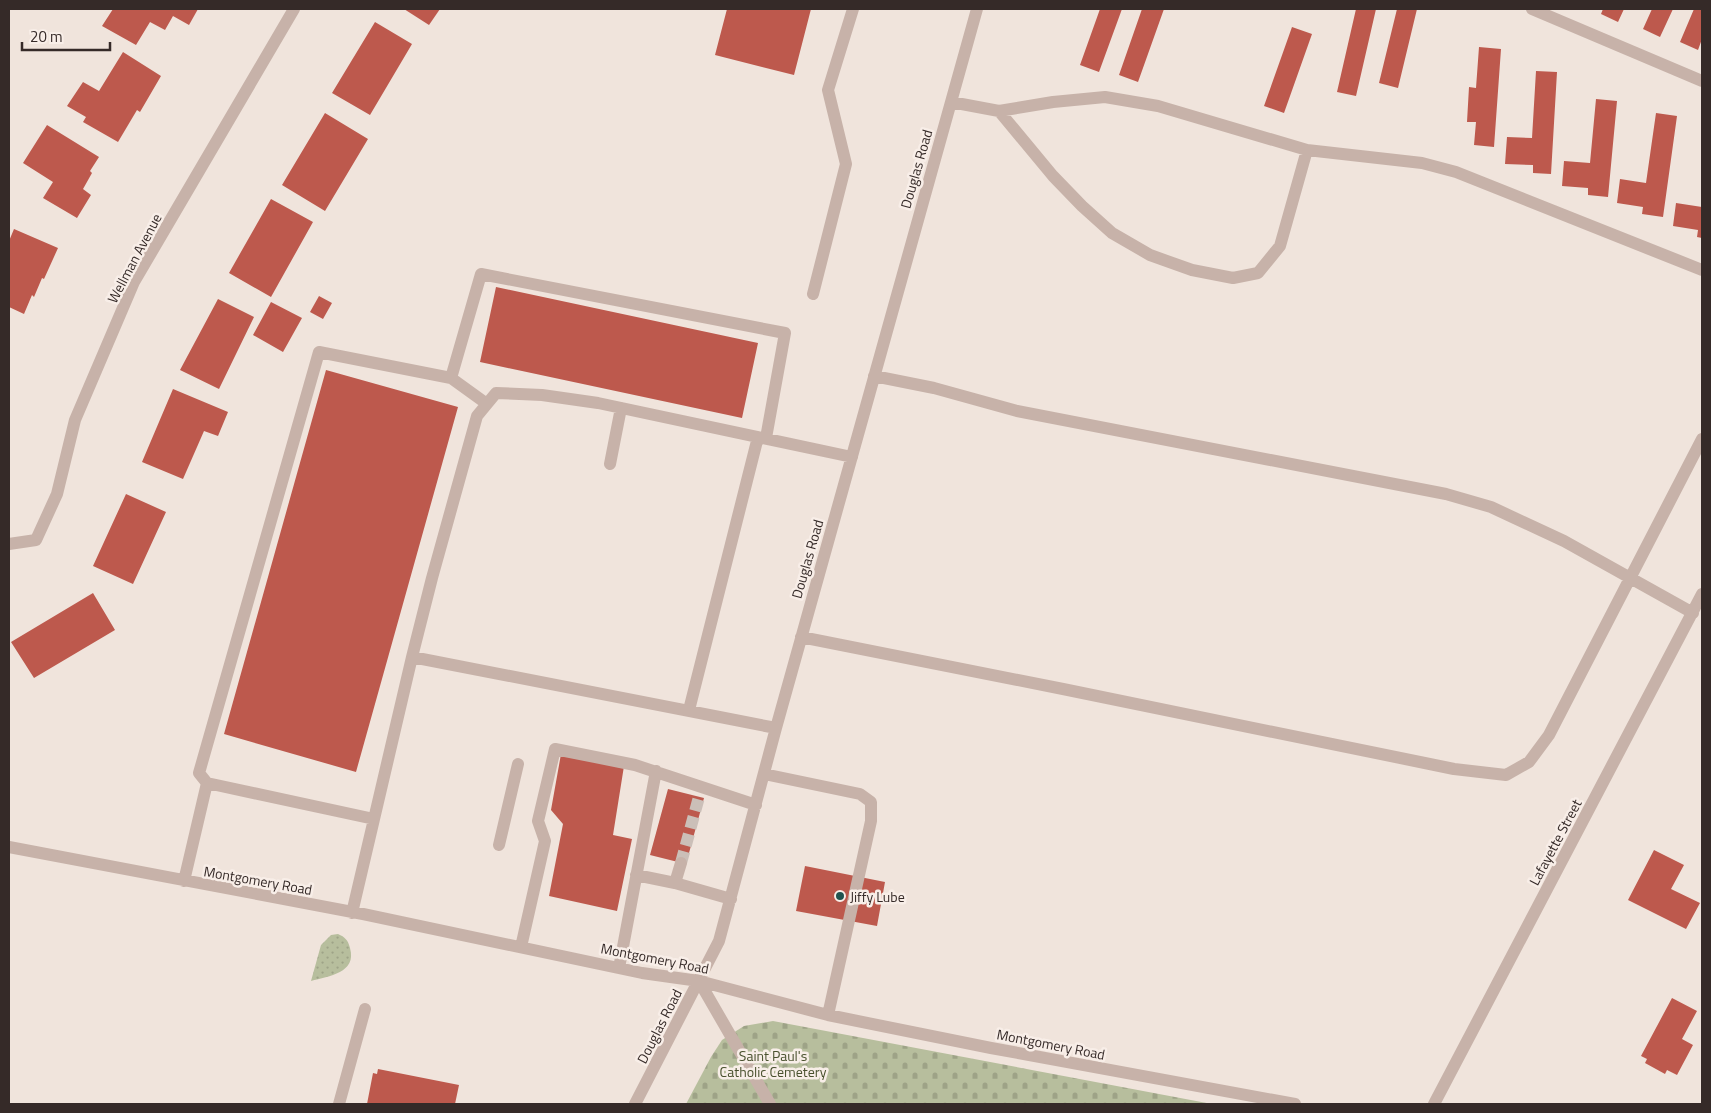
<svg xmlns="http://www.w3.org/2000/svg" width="1711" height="1113" viewBox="0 0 1711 1113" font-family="'Titillium Web',sans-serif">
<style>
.grass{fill:url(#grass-dots)}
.cemetery{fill:url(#cemetery-stones)}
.building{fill:#bd594d}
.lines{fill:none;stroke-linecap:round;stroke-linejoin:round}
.minor-tunnel{stroke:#cbbfb8;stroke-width:12;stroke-dasharray:12 6;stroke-linecap:butt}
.minor{stroke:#c7b2a9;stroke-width:12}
.poi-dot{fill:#21534f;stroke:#f8eee8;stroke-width:2}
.labels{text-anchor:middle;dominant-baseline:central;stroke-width:5;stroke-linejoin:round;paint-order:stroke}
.street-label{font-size:14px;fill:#352a28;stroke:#f8eee8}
.poi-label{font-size:14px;fill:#352a28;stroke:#f8eee8;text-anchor:start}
.park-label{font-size:14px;fill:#49512e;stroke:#f8eee8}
</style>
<defs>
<pattern id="grass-dots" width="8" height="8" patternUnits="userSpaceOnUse" patternTransform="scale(1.25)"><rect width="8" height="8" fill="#b7be9d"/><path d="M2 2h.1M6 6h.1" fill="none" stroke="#9ea387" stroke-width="1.8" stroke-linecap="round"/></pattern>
<pattern id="cemetery-stones" width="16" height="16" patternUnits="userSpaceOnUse" patternTransform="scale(1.25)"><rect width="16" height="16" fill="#b7be9d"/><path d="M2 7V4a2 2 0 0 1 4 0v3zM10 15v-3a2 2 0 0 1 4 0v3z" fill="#9ea387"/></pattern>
</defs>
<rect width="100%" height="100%" fill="#f0e4dc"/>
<path class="grass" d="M 338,934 C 345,937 348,940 350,948 C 357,973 329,976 311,981 L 321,945 L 331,935 Z"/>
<path class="cemetery" d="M 773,1021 L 1212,1104 L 686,1104 L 711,1057 L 722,1040 L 744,1026 Z"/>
<path class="building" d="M 113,9 L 198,9 L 189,25 L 173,16 L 165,30 L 150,22 L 136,45 L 102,26 Z
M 404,9 L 440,9 L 429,25 Z
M 727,9 L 811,9 L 794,75 L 715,55 Z
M 1100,9 L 1122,9 L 1099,72 L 1080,65 Z
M 1142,9 L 1164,9 L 1138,82 L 1119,75 Z
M 1356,9 L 1376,9 L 1356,96 L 1337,92 Z
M 1397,9 L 1417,9 L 1398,88 L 1379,83 Z
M 1603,9 L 1624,9 L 1618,22 L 1601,14 Z
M 1652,9 L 1673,9 L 1660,37 L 1643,29 Z
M 1694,9 L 1702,9 L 1702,39 L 1698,50 L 1680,42 Z
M 375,22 L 412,44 L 370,115 L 332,93 Z
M 1292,27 L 1312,34 L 1284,113 L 1264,106 Z
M 1479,47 L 1501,49 L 1494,147 L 1474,145 L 1476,122 L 1467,122 L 1469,87 L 1476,88 Z
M 123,52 L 161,76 L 140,112 L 137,110 L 118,142 L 83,122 L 86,117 L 67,106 L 83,82 L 99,91 Z
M 1536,71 L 1557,72 L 1551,174 L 1533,173 L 1533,165 L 1505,164 L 1507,137 L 1532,138 Z
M 1596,99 L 1617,101 L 1608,197 L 1588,195 L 1588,188 L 1562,186 L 1564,161 L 1590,163 Z
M 325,113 L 368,139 L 325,211 L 282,185 Z
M 1656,113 L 1677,116 L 1663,217 L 1642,214 L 1643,207 L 1617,203 L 1620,179 L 1646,183 Z
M 47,125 L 99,157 L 90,171 L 92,173 L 83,189 L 91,195 L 77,218 L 43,198 L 53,182 L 23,163 Z
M 271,199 L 313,222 L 271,297 L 229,273 Z
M 1676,203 L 1702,207 L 1702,238 L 1697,237 L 1698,230 L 1673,226 Z
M 14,229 L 58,248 L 44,279 L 42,278 L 34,297 L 32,295 L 24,314 L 9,307 L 9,241 Z
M 496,287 L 758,343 L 742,418 L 480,362 Z
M 319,296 L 332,303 L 323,319 L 310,312 Z
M 218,299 L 254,317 L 219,389 L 180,370 Z
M 271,302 L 302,318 L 283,352 L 253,335 Z
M 326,370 L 458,407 L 356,772 L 224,734 Z
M 173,389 L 228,412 L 218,436 L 204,431 L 183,479 L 142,462 Z
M 126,494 L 166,512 L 133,584 L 93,566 Z
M 93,593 L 115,630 L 34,678 L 11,642 Z
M 561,754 L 624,766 L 613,835 L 632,839 L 617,911 L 549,896 L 563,824 L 551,810 Z
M 668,789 L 704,798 L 686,864 L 650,855 Z
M 1654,850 L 1684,865 L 1671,889 L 1700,903 L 1686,929 L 1628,900 Z
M 805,866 L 885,882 L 877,926 L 796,911 Z
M 1672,998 L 1697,1011 L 1682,1039 L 1693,1045 L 1677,1075 L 1667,1070 L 1665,1074 L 1645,1063 L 1647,1059 L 1641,1056 Z
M 378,1069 L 459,1085 L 455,1104 L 367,1104 L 373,1073 L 377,1074 Z"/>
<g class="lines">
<path class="minor-tunnel" d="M 681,863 L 699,797"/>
<path class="minor" d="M 1532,9 L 1702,81
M 951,102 L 999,111 L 1053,102 L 1105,97 L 1158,106 L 1307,150 L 1422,163 L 1456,172 L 1702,270
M 999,111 L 1053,176 L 1082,206 L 1112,233 L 1150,255 L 1192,270 L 1233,278 L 1258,273 L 1280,246 L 1307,150
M 813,294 L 846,164 L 828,90 L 853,9
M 874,376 L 934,388 L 1017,411 L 1446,494 L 1491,507 L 1564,541 L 1693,613
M 487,404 L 451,378 L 481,274 L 785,333 L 766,438
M 610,464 L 621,408
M 9,544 L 36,540 L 57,494 L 75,420 L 134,282 L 294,9
M 801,637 L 1063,689 L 1454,769 L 1506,775 L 1529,762 L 1549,735 L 1702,439
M 412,657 L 776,728
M 689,710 L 758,437
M 764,774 L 860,794 L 871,802 L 871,821 L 828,1015
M 207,783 L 199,773 L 319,352 L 451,378
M 499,845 L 518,764
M 9,847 L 363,914 L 642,973 L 699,981 L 828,1015 L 991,1048 L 1295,1104
M 636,875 L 675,883 L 681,863
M 184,881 L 207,783 L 374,819
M 675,883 L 731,899
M 352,913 L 412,657 L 432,578 L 477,416 L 496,393 L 542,395 L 598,403 L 852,457
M 521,947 L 545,841 L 538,821 L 555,749 L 635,765 L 756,805
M 619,968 L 656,771
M 699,981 L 770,1104
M 339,1104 L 365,1009
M 635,1104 L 719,941 L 776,728 L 977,9
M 1434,1104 L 1702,594"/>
</g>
<circle class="poi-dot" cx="840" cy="896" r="5"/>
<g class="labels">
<g class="street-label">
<text transform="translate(916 169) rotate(-74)">Douglas Road</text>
<text transform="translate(134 258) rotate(-62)">Wellman Avenue</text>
<text transform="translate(807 559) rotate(-74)">Douglas Road</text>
<text transform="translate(1555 842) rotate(-62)">Lafayette Street</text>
<text transform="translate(258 880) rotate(10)">Montgomery Road</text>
<text transform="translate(655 958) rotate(11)">Montgomery Road</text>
<text transform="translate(659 1026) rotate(-63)">Douglas Road</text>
<text transform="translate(1051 1044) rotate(11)">Montgomery Road</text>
</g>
<g class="poi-label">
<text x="850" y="896">Jiffy Lube</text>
</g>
<g class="park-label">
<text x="773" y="1055">Saint Paul's<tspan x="773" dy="16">Catholic Cemetery</tspan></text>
</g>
</g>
<rect width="1711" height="1113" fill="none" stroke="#352a28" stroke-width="20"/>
<path d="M22 42v8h88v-8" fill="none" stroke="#352a28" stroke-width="2.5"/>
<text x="30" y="42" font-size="15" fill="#352a28" stroke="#f8eee8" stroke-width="4" paint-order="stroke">20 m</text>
</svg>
